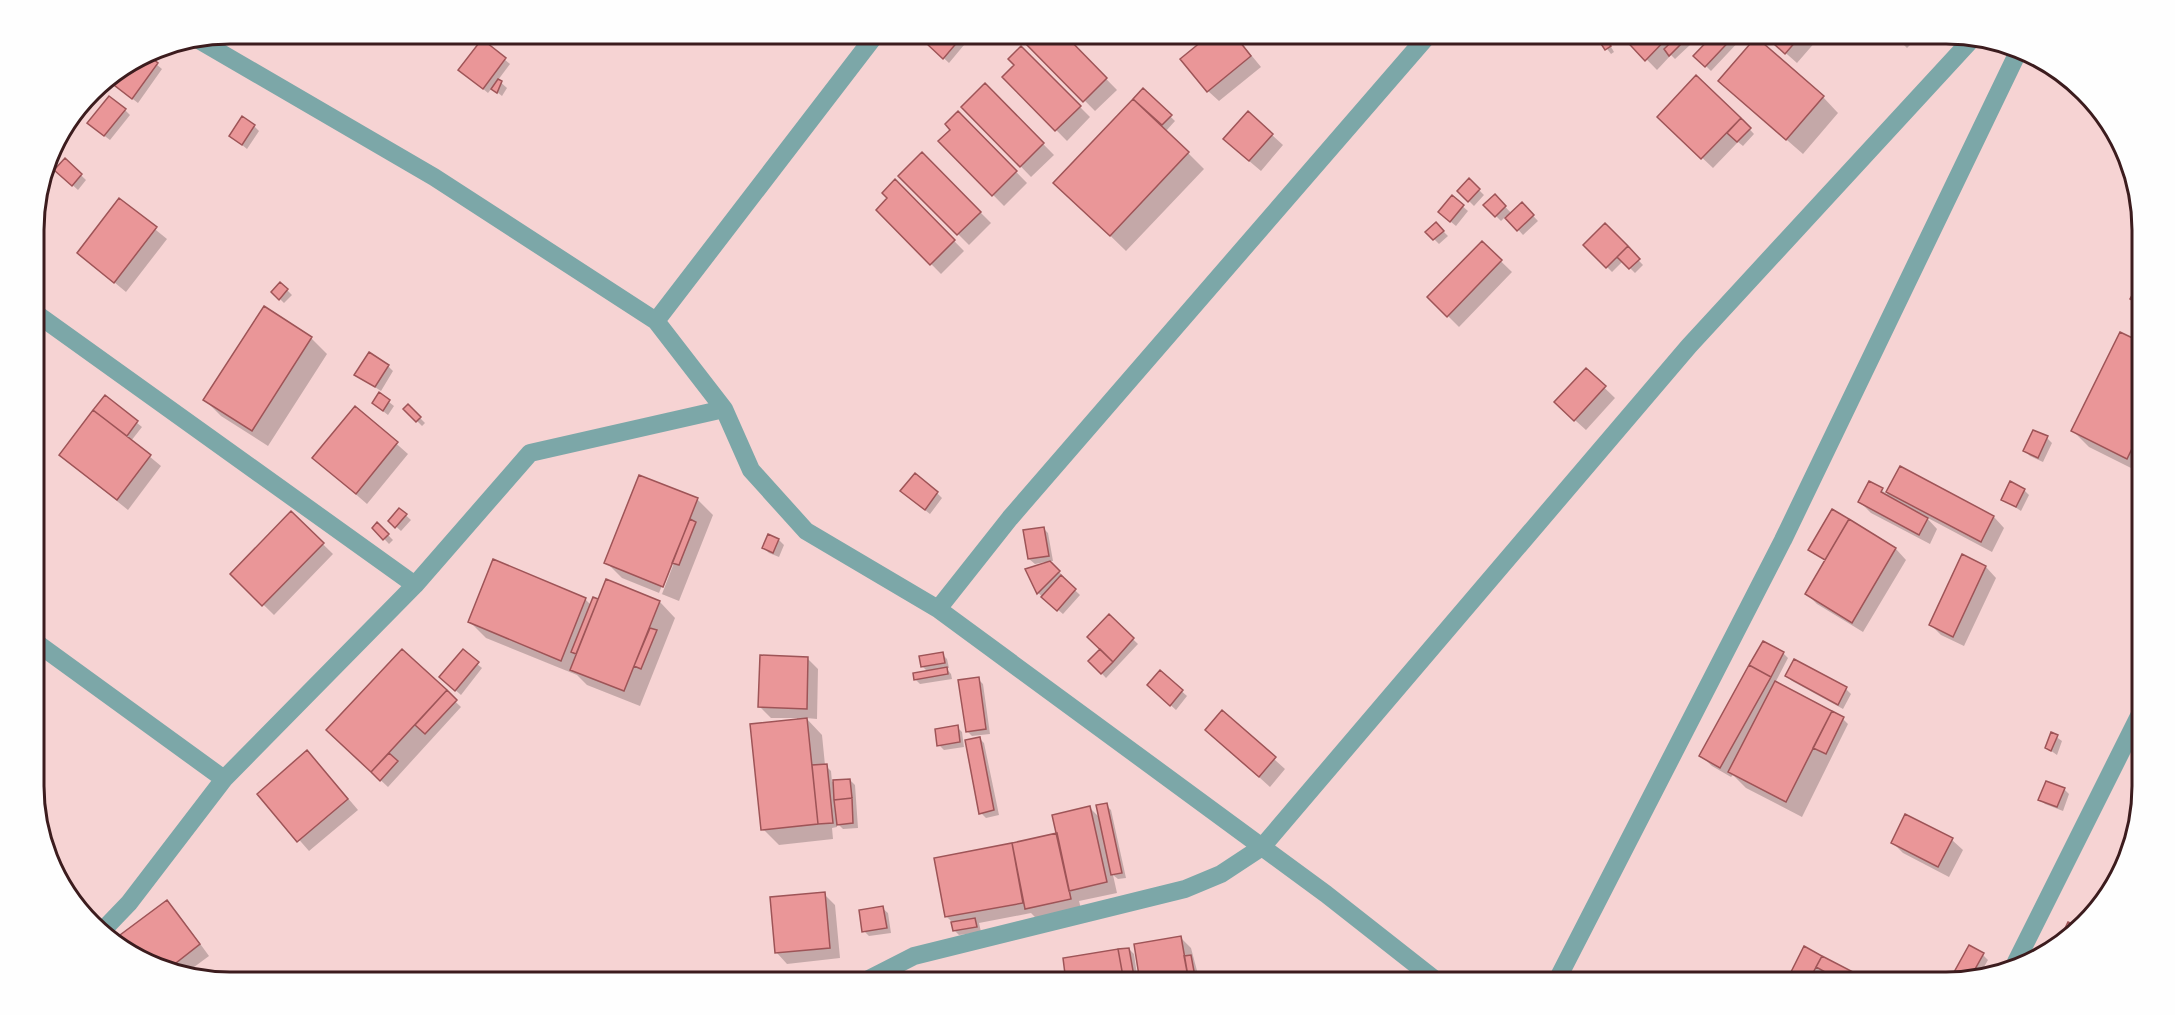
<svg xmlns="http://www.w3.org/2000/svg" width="2175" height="1015" viewBox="0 0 2175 1015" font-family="Signika,sans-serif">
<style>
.shadow{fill:#0003;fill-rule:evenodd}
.building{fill:#ea9698;stroke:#9e5457;stroke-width:1.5}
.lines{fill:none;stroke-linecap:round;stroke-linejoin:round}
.street{stroke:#7ca7a8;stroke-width:18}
.rim{fill:none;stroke:#3c1c1e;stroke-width:3}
</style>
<rect width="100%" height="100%" fill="#f6d3d3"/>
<path class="shadow" d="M 938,33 L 974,33 L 949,63 L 934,49 Z
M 1061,33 L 1117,90 L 1095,111 L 1027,42 Z
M 1215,33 L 1233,33 L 1261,67 L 1219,101 L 1208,91 Z
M 1511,33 L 1515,33 L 1525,43 L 1522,45 Z
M 1595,33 L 1603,33 L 1614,52 L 1611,54 Z
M 1621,33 L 1680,33 L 1691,44 L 1675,59 L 1671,55 L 1657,70 Z
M 1717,33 L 1739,33 L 1743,37 L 1711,71 L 1696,56 Z
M 1763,33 L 1823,33 L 1797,63 Z
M 1892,33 L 1922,33 L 1907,48 Z
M 482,41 L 510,64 L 498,80 L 507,88 L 502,96 L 492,88 L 488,93 L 465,74 Z
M 1021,48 L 1090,117 L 1067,141 L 1004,77 L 1016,65 Z
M 144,54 L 162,69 L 138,103 L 121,90 Z
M 985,85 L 1054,155 L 1031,177 L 963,107 Z
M 1143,90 L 1175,121 L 1166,131 L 1204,169 L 1126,251 L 1056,183 Z
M 1736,96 L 1823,97 L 1838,113 L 1803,154 Z
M 125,110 L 130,115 L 110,140 L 94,128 Z
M 958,113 L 1027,183 L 1004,206 L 940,141 L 952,130 Z
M 1659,117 L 1740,119 L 1754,134 L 1743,146 L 1738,142 L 1713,168 Z
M 254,126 L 259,131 L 247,149 L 231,136 Z
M 1272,135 L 1283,145 L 1261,171 L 1236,150 Z
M 922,154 L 991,223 L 969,245 L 900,176 Z
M 65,160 L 86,180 L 78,190 L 56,170 Z
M 1469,180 L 1484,195 L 1474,206 L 1459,191 Z
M 895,181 L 964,251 L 941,274 L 878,210 L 889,198 Z
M 1495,196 L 1512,214 L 1522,204 L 1538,221 L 1523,235 L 1506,216 L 1501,221 L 1485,205 Z
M 1452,197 L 1468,211 L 1456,226 L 1445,217 Z
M 119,200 L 167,239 L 126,292 L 79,253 Z
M 1436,224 L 1448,236 L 1439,244 L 1427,232 Z
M 1605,225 L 1643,265 L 1635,273 L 1623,261 L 1612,272 L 1585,245 Z
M 1482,243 L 1512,272 L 1459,327 L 1429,297 Z
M 281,284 L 292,295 L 284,303 L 273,292 Z
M 311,338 L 327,354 L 268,446 L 221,416 L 205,400 Z
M 2141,344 L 2141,473 L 2089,447 L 2073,431 Z
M 388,366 L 393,371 L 381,391 L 356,375 Z
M 1586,370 L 1615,398 L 1586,430 L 1567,413 Z
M 379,394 L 394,406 L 388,415 L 379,408 Z
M 105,397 L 142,427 L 131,441 L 161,466 L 128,510 L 72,465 L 61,455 Z
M 408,406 L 425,423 L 422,426 L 405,409 Z
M 356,408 L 408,454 L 367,504 L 314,458 Z
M 2047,438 L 2052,443 L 2043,462 L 2030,456 L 2025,451 Z
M 1901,468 L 1994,517 L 2004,528 L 1992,552 L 1926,517 L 1937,529 L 1930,544 L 1871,513 L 1860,502 L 1870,483 L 1887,494 Z
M 2024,490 L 2029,495 L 2021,511 L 2003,499 Z
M 937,493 L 942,498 L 930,514 L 907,496 Z
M 697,499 L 713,515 L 679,601 L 622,578 L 606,562 ZM 672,560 L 674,563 L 662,594 L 659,593 Z
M 400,510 L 411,520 L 401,531 L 390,521 Z
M 291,513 L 333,554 L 274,615 L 232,574 Z
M 1849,521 L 1896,549 L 1906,560 L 1863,632 L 1817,604 L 1807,594 L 1826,561 L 1810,549 Z
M 377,524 L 393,540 L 389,544 L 374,528 Z
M 1043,528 L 1048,533 L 1053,561 L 1049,561 L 1064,577 L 1062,578 L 1080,595 L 1063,614 L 1038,593 L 1027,570 L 1045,564 L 1045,562 L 1035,564 L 1029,559 Z
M 779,540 L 784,545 L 779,557 L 769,553 L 764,548 Z
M 1962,556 L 1986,567 L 1996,578 L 1964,646 L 1941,635 L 1930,624 Z
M 607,581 L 660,602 L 675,618 L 640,706 L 587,685 L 577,675 L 486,638 L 470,622 L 585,599 L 591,605 L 594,598 L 599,601 Z
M 1109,616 L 1138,644 L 1106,678 L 1090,661 L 1102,649 Z
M 1764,643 L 1783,653 L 1788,658 L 1775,683 L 1843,719 L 1848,724 L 1802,817 L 1746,788 L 1733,775 L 1731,777 L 1712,766 L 1701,756 Z
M 402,651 L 461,707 L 388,787 L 344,746 Z
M 942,654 L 947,659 L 949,668 L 946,668 L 951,674 L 952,679 L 920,684 L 915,679 L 928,672 L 922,666 Z
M 807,658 L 818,669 L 817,719 L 806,718 L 822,735 L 825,765 L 831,771 L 832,782 L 850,780 L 855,785 L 858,828 L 843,829 L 837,823 L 837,827 L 832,828 L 833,839 L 779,845 L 763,829 L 797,718 L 771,718 L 760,707 Z
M 1795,661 L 1846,689 L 1851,694 L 1843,709 L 1792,681 L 1787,676 Z
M 477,664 L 482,668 L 461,695 L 446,682 Z
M 1160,672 L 1187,696 L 1176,710 L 1154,690 Z
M 978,679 L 983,684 L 990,734 L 972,736 L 967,731 Z
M 1222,712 L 1285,769 L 1270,787 L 1218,740 Z
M 957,727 L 962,732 L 964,747 L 944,750 L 939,745 Z
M 2052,734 L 2062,741 L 2057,755 L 2047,748 Z
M 979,738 L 984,743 L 999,815 L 986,818 L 981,813 Z
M 318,763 L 358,810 L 309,851 L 259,794 Z
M 2064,789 L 2069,794 L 2063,811 L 2045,804 L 2040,799 Z
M 1106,805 L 1111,810 L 1126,878 L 1118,879 L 1113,875 L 1117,893 L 1079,901 L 1081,909 L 1037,919 L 1031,913 L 979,923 L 981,932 L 959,935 L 954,930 L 953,923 L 947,917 L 936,859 L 1059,834 L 1090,808 L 1101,819 Z
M 1952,840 L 1963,850 L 1949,877 L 1903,853 L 1893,843 Z
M 824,894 L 835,905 L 840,958 L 787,964 L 777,953 Z
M 166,902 L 177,912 L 209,956 L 186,973 L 154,967 L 118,939 Z
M 882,908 L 888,913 L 891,933 L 869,936 L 864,931 Z
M 1180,937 L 1191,948 L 1200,982 L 1142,982 Z
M 1805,948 L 1854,974 L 1859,979 L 1858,982 L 1841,982 L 1822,971 L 1816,982 L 1812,982 L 1796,974 L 1796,976 L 1793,972 Z
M 1129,949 L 1134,954 L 1138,982 L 1068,982 Z
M 1983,955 L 1988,960 L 1980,974 L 1962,980 L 1955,974 Z"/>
<path class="building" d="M 936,33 L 965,33 L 943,59 L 927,44 Z
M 1033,33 L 1063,33 L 1107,78 L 1083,102 L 1024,42 Z
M 1212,33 L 1233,33 L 1251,56 L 1207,92 L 1180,59 Z
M 1594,33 L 1602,33 L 1611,46 L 1605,50 Z
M 1619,33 L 1672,33 L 1645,61 Z
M 1681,33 L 1687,38 L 1669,56 L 1664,49 Z
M 1715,33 L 1737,33 L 1705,67 L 1693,56 Z
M 1762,33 L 1803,33 L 1785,54 Z
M 1756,37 L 1824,96 L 1786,140 L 1718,81 Z
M 482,39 L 506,58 L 483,89 L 458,70 Z
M 1021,46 L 1081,106 L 1055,131 L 1002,77 L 1014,65 L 1008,59 Z
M 145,53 L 158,63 L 132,99 L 114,85 L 131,62 Z
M 1696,75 L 1741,118 L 1701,159 L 1657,117 Z
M 498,79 L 502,81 L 497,93 L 491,89 Z
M 985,83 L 1044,143 L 1020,167 L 961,107 Z
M 1143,88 L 1172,115 L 1162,125 L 1133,99 Z
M 109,96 L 126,109 L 104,136 L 87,123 Z
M 1133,99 L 1189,152 L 1110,236 L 1053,183 Z
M 958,111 L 1017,171 L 992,196 L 938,141 L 950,130 L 945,124 Z
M 1248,111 L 1273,134 L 1249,161 L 1223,139 Z
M 242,116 L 255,125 L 242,145 L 229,136 Z
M 1741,118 L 1751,128 L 1737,142 L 1727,133 Z
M 922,152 L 981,212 L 957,235 L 898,176 Z
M 65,158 L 82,174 L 72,186 L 54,170 Z
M 1469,178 L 1480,189 L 1468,202 L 1457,191 Z
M 895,179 L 955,240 L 930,265 L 876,210 L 887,198 L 882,193 Z
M 1495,194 L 1506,206 L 1495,217 L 1483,205 Z
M 1452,195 L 1464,205 L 1450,222 L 1438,212 Z
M 119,198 L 157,227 L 114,283 L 77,253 Z
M 1522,202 L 1534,215 L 1517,231 L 1505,218 Z
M 1436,222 L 1444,231 L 1433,240 L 1425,232 Z
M 1605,223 L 1628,246 L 1606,268 L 1583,245 Z
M 1482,241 L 1502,260 L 1447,317 L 1427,297 Z
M 1628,246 L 1640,259 L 1629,269 L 1617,257 Z
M 2141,279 L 2141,305 L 2130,299 Z
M 280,282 L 288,289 L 279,300 L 271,292 Z
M 264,306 L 312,337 L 252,431 L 203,400 Z
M 2120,332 L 2141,342 L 2141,430 L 2127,459 L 2071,431 Z
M 369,352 L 389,365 L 375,387 L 354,375 Z
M 1586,368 L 1606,386 L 1574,421 L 1554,402 Z
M 379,392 L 390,400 L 383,411 L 372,403 Z
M 105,395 L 138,421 L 127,436 L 93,410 Z
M 408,404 L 421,417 L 416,422 L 403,409 Z
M 355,406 L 398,442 L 356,494 L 312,458 Z
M 93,410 L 151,455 L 117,500 L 59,455 Z
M 2033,430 L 2048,436 L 2038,458 L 2023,451 Z
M 1900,466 L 1994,516 L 1981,542 L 1886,492 Z
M 915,473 L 938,492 L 925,510 L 900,491 Z
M 639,475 L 698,498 L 663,587 L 604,563 Z
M 1869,481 L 1883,488 L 1881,492 L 1928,518 L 1919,535 L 1858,502 Z
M 2010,481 L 2025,489 L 2016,507 L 2001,500 Z
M 399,508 L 407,514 L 395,528 L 388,521 Z
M 1832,509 L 1849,519 L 1825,560 L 1808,550 Z
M 291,511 L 324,543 L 262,606 L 230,574 Z
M 690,519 L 696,522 L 679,565 L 672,563 Z
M 1849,519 L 1896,548 L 1852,623 L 1805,594 Z
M 377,522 L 389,534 L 383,540 L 372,528 Z
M 1044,527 L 1049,556 L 1028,559 L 1023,530 Z
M 768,534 L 779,539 L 773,553 L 762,548 Z
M 1962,554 L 1986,566 L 1953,637 L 1929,625 Z
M 493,559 L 586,598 L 561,661 L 468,622 Z
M 1050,561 L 1060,571 L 1037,594 L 1025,569 Z
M 1061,575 L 1076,589 L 1057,611 L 1041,597 Z
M 606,579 L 660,601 L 624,691 L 570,670 Z
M 593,597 L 598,599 L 576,654 L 571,652 Z
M 1109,614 L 1134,638 L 1113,662 L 1087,637 Z
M 650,628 L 657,630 L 641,669 L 634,666 Z
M 1763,641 L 1784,652 L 1771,677 L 1749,665 Z
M 402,649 L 447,690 L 371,772 L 326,730 Z
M 463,649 L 479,662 L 455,691 L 439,677 Z
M 1100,649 L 1113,662 L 1101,674 L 1088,661 Z
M 943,652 L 945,663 L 921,667 L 919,656 Z
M 760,655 L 808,657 L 807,709 L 758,707 Z
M 1794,659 L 1847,687 L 1838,705 L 1785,676 Z
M 1749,665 L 1771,677 L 1720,768 L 1699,756 Z
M 947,667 L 948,674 L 914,680 L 913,673 Z
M 1160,670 L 1183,690 L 1170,706 L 1147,685 Z
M 979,677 L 986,729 L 966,732 L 958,680 Z
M 1775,681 L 1832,711 L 1786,802 L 1728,772 Z
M 447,690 L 457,700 L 425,734 L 415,725 Z
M 1222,710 L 1276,757 L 1259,777 L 1205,730 Z
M 1832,711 L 1844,717 L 1826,754 L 1813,748 Z
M 807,718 L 818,824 L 761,830 L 750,724 Z
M 958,725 L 960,742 L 937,746 L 935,729 Z
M 2051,732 L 2058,735 L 2051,751 L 2045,748 Z
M 980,737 L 994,810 L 979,814 L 965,740 Z
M 307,750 L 348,799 L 297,842 L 257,794 Z
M 389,753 L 398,761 L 380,781 L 371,772 Z
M 827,764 L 833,823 L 818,824 L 812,765 Z
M 2141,777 L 2142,786 L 2141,793 L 2134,790 Z
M 850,779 L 852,798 L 834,800 L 833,780 Z
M 2046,781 L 2065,788 L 2057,807 L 2038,800 Z
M 852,798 L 853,823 L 837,825 L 834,800 Z
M 1107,803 L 1122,873 L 1111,875 L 1096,805 Z
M 1090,806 L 1107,882 L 1069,891 L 1052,815 Z
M 1905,814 L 1953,838 L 1938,867 L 1891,843 Z
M 1057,833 L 1071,899 L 1025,909 L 1012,843 Z
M 1012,843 L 1023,903 L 945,917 L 934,858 Z
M 825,892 L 830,948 L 775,953 L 770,897 Z
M 167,900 L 200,944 L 167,970 L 154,967 L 116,938 Z
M 883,906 L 887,928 L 862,932 L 859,910 Z
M 975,918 L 977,927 L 953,931 L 951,922 Z
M 2068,922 L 2078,927 L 2060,944 L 2058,943 Z
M 1181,936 L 1189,982 L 1140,982 L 1134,944 Z
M 1969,945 L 1984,953 L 1970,978 L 1963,980 L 1953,974 Z
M 1804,946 L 1822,956 L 1808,982 L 1791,972 Z
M 1129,948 L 1135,982 L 1124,982 L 1118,949 Z
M 1118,949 L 1124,982 L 1066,982 L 1063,958 Z
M 1191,955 L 1196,982 L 1189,982 L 1184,956 Z
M 1822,956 L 1855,973 L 1850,982 L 1843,982 L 1816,967 Z"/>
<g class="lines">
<path class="street" d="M 197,39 L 434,177 L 656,321 L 724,409 L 751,470 L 806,531 L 938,609 L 1326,894 L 1438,982
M 34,312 L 415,585
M 656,321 L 877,33
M 938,609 L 1010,518 L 1430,33
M 34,641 L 224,779
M 104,929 L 129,903 L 224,779 L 415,585 L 530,453 L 724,409
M 2016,962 L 2142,710
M 863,982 L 914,956 L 1185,889 L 1221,874 L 1262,847 L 1689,346 L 1973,38
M 1556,982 L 1783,540 L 2020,48"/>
</g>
<path d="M0 0H2175V1015H0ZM230 44H1946A186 186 0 0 1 2132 230V786A186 186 0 0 1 1946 972H230A186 186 0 0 1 44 786V230A186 186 0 0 1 230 44Z" fill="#fefefe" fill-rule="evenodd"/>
<path class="rim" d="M230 44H1946A186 186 0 0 1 2132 230V786A186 186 0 0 1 1946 972H230A186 186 0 0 1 44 786V230A186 186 0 0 1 230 44Z"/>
</svg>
